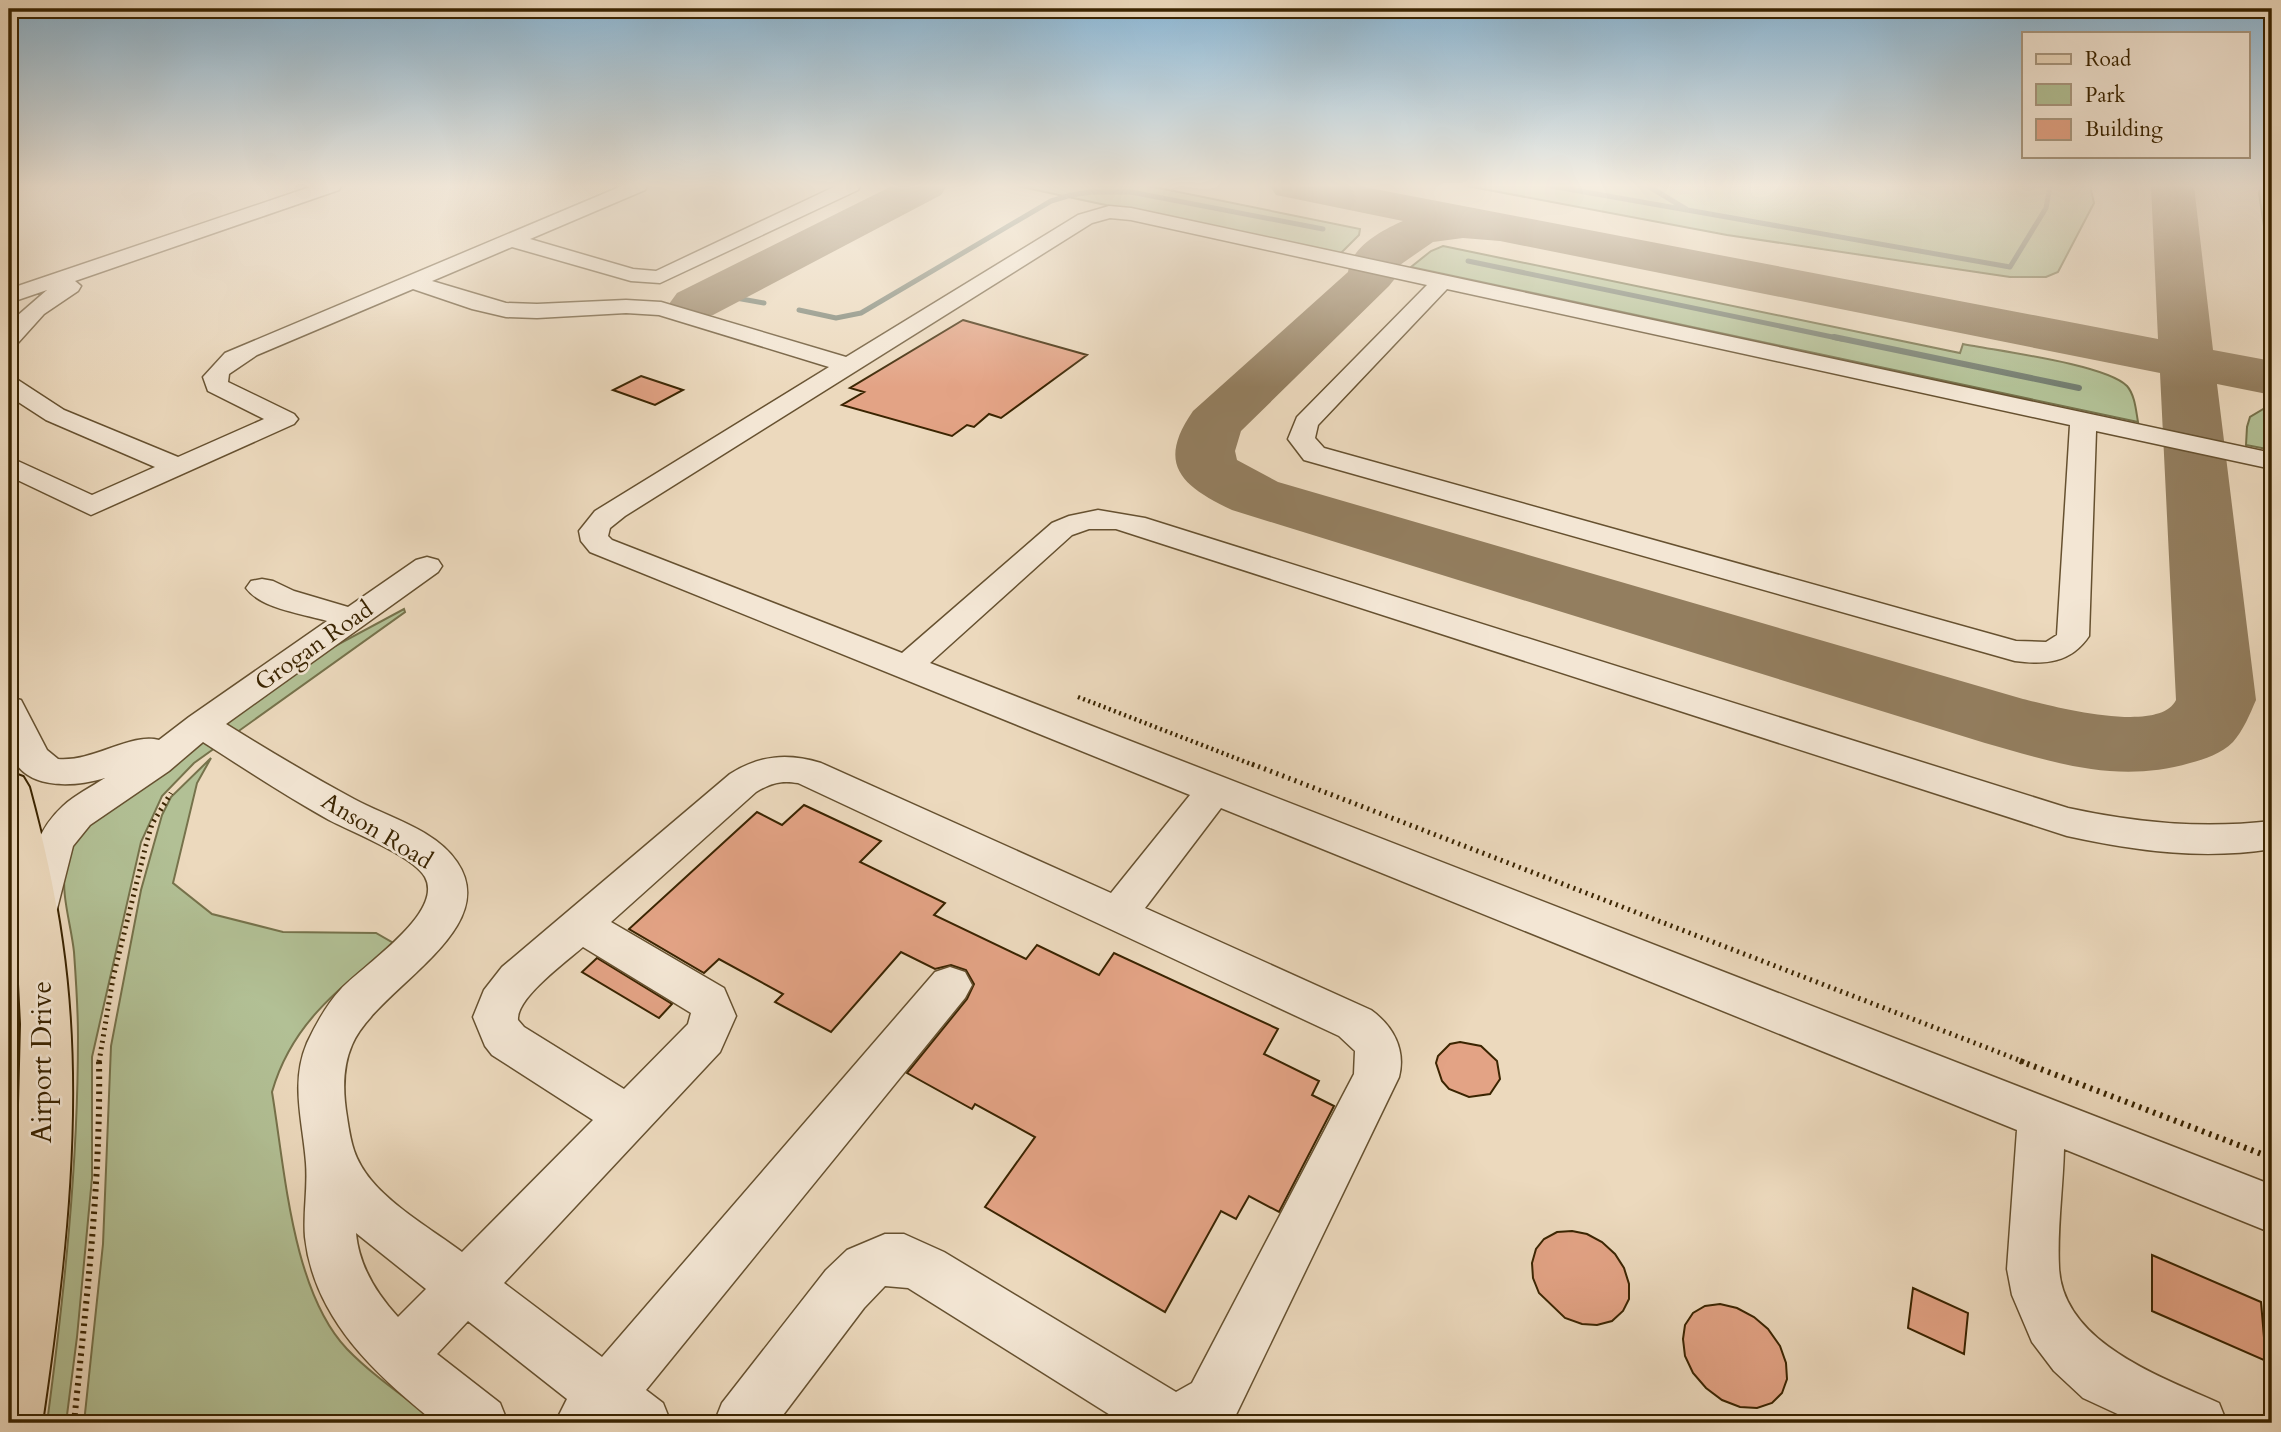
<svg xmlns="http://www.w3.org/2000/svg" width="2281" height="1432" viewBox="0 0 2281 1432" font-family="Cardo,serif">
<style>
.green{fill:#b2c095;stroke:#76724b;stroke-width:2}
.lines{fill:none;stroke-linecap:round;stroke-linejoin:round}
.stream-far1{stroke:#747d6f;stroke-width:5}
.stream{stroke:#747d6f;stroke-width:6}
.taxiway{fill:#937e5f;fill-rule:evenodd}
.building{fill:#e3a385;stroke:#3a2401;stroke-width:2}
.minor-casing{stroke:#665130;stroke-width:3}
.major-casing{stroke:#3a2401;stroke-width:4}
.path-far2{stroke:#3a2401;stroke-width:4.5;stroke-dasharray:2 3.5;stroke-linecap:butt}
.path-far1{stroke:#3a2401;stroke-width:5;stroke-dasharray:2 4.5;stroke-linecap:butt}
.path{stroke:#3a2401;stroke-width:6;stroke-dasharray:2.5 5;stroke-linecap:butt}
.minor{fill:#f3e6d4;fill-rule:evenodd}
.major{fill:#ecd9bd;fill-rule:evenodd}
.labels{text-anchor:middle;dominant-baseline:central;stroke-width:5;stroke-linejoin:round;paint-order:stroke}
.street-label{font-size:24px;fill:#3a2401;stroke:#f3e6d4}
.near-street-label{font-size:28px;fill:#3a2401;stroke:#f3e6d4}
</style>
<rect width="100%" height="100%" fill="#ecd9bd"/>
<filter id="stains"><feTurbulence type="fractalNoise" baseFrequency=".00286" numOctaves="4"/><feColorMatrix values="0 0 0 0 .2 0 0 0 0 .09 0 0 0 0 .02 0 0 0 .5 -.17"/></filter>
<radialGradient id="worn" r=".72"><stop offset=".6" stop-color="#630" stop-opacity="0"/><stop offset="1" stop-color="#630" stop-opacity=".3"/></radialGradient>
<path class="green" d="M 1017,186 L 1149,186 L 1360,229 L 1359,235 L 1339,255 Z
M 1467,186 L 2090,186 L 2094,203 L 2058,272 L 2046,277 L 2010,277 L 1727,235 Z
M 2261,186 L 2272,186 L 2272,245 L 2265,233 L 2259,193 Z
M 1443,246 L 1960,353 L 1963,344 C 1997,351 2105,364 2127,386 C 2135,395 2136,411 2138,422 L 1411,267 L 1431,251 Z
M 2265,408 L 2272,408 L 2272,450 L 2246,445 L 2247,427 L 2250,417 Z
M 404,609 L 405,612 L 194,763 L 162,796 L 141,842 L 92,1057 L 92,1178 L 77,1337 L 66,1423 L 47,1423 C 64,1295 78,1167 78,1037 C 78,1009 76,980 74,952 C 71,924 61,896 65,868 C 67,848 81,834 93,818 L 322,653 Z
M 211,758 L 197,783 L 173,883 L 212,914 L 283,932 L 376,933 L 395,944 C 341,987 292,1022 272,1092 C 285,1170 292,1291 347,1349 C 373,1376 409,1400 438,1423 L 84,1423 L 103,1244 L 111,1046 L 141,890 L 162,815 L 171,797 Z"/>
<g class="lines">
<path class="stream-far1" d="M 1551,186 L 2010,267 L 2046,208 L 2050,186
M 1648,186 L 1686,209
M 1468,261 L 1842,339
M 736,298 L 764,303
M 799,310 L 836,318 L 861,313 L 1051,201 L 1071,195 L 1091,192 L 1131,192 L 1323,229"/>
<path class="stream" d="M 1834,337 L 2079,388"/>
<path class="taxiway" d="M 892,186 L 947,186 L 941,195 L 713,315 L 695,319 L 677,315 L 669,304 L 677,293 Z
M 1270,186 L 1359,186 L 2158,339 L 2151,186 L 2194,186 L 2213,350 L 2272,361 L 2272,395 L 2217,384 L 2256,700 C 2250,714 2243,731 2233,742 C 2221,754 2205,759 2190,763 C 2118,784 2055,763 1985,743 L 1232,510 C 1181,486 1156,464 1193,411 L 1348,272 C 1351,247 1382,230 1403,221 L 1276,195 ZM 1463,238 L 1500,241 L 2160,373 L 2176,700 C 2159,735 2053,706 2023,699 L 1278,482 L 1237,460 L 1235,451 L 1241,431 L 1389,286 L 1397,276 L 1397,267 L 1433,242 Z"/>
</g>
<path class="building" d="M 963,320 L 1087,355 L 1001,418 L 989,414 L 974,427 L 967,425 L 952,436 L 842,405 L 864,392 L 850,388 Z
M 641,376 L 683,390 L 655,405 L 613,390 Z
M 804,805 L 881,841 L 860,862 L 945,903 L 934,915 L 1026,959 L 1037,945 L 1099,975 L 1114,953 L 1278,1029 L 1264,1054 L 1319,1081 L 1312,1095 L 1334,1106 L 1279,1212 L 1249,1196 L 1236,1219 L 1221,1211 L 1165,1312 L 985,1207 L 1035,1137 L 975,1104 L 972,1109 L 907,1073 L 967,999 L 974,984 L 966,970 L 951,965 L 935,969 L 901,952 L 831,1032 L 775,1002 L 783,994 L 719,959 L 704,973 L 629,929 L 757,812 L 782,825 Z
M 597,958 L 672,1004 L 659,1018 L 582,972 Z
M 1460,1042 L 1481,1046 L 1497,1061 L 1500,1079 L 1490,1094 L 1469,1097 L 1449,1089 L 1442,1081 L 1436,1063 L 1438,1056 L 1450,1044 Z
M 1572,1231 L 1587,1234 L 1602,1242 L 1615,1254 L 1624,1268 L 1629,1284 L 1629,1299 L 1623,1311 L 1612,1321 L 1597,1325 L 1582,1324 L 1565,1318 L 1539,1293 L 1533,1278 L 1532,1263 L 1536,1249 L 1544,1239 L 1557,1232 Z
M 2152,1255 L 2261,1302 L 2266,1361 L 2152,1311 Z
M 1913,1288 L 1968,1313 L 1964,1354 L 1908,1328 Z
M 1720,1304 L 1737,1308 L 1754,1317 L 1768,1329 L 1780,1346 L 1786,1363 L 1787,1379 L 1782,1393 L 1772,1403 L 1757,1408 L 1740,1407 L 1722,1400 L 1706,1388 L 1693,1373 L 1685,1356 L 1683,1339 L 1685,1325 L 1693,1313 L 1705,1306 Z"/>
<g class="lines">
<defs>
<path id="minor" d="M 313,186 L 341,186 L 339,190 L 75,281 L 81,286 L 78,291 L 44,314 L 17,344 L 9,346 L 9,323 L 47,290 L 9,303 L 9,289 Z
M 622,186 L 647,186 L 645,190 L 530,239 L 633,269 L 656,271 L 836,186 L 860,186 L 858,190 L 660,283 L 631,281 L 512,247 L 432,281 L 506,303 L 537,304 L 626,300 L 661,302 L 846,357 L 1078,215 L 1109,206 L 1131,208 L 2272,453 L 2272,469 L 2096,431 L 2089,636 C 2071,663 2045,665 2015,661 L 1304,460 L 1288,439 L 1297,417 L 1427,285 L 1131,220 L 1110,218 L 1092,223 L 625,516 L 610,528 L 608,536 L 612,540 L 902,653 L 1052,523 L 1069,516 L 1098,510 L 1145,518 L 2068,808 C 2137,823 2202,829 2272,821 L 2272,849 C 2202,860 2136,851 2067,836 L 1116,529 L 1089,529 L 1072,535 L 930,663 L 2272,1185 L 2272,1233 L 2064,1149 C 2063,1188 2057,1229 2059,1267 C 2062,1343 2162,1377 2219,1403 L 2227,1423 L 2137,1423 L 2083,1398 L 2054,1371 L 2032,1342 L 2012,1295 L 2007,1269 L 2017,1130 L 1221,808 L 1145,908 L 1371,1010 C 1393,1026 1406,1049 1399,1077 L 1232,1423 L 1123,1423 L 908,1288 L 885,1286 L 864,1308 L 777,1423 L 714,1423 L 722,1403 L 826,1270 L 847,1250 L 885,1234 L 904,1234 L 944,1252 L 1176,1392 L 1192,1383 L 1354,1074 L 1355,1051 L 1339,1036 L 798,783 C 781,780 771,783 756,792 L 611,922 L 724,988 L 736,1016 L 720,1052 L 504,1283 L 602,1357 L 935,972 L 950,967 L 965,972 L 972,985 L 965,998 L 646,1390 L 663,1403 L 671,1423 L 555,1423 L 567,1399 L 468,1321 L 437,1354 L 500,1403 L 508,1423 L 436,1423 C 376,1375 314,1319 305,1237 C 303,1213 308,1188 306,1163 C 303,1122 290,1083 307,1043 C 316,1024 326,1005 341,989 C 362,966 445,913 425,877 C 413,856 352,832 329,820 C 286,796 245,769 203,742 L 169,771 L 90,825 L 73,846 L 57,909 L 51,920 L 37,925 L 23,920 L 17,909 C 27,872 33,833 63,806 C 75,795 91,787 105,778 C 71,788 18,791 9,746 C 6,731 9,712 9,697 L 21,700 L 47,750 L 58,759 C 94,762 131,732 159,740 L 189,717 L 327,621 C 304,614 261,609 246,588 L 251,581 L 262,579 L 273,581 L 294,591 L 348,607 L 416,560 L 427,557 L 438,560 L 442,566 L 438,572 L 226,724 C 268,750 311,776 354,799 C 387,817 435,829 457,862 C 504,931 375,989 352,1045 C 342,1068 343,1093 347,1117 C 351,1144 354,1159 371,1180 C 393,1207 434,1231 462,1252 L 593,1120 L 492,1055 L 485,1046 L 473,1017 L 484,990 L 502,967 L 730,774 C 760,755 788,753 821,763 L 1111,893 L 1190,795 L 590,552 L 581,541 L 579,531 L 595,511 L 829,367 L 659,315 L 626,313 L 537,318 L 506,317 L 472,309 L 413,289 L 257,355 L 229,374 L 228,382 L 294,414 L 298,419 L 294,424 L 91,515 L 9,476 L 9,457 L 92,495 L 155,467 L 46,420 L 9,396 L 9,378 L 18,380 L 64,410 L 178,457 L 264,419 L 208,391 L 203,377 L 225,353 ZM 1447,289 L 2070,425 L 2057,635 L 2046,642 L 2016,641 L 1324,448 L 1315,438 L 1318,425 ZM 583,947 L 691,1013 L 688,1024 L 624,1089 L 524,1027 L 518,1020 C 516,998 566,962 583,947 ZM 356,1233 L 426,1289 L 398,1317 C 376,1293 359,1266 356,1233 Z"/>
<path id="major" d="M 9,772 L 23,777 L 29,787 C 43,839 55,890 62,942 C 85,1101 65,1266 42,1423 L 9,1423 L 9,1229 L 19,1104 L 21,1024 L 17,944 L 9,885 Z"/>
</defs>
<use href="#minor" class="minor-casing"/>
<use href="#major" class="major-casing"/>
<path class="path-far2" d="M 1078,697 L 1256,766"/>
<path class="path-far1" d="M 1252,764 L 2024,1062
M 99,1062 L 113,978 L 146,845 L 152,824 L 171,793"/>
<path class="path" d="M 2020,1061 L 2272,1158
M 74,1423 C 86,1302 101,1182 99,1061"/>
<use href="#minor" class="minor"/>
<use href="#major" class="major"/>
</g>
<linearGradient id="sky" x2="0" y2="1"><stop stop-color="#89b6d5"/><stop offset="0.48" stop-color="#f6eee1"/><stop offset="1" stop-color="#f6eee1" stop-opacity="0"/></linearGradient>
<rect width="2281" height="387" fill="url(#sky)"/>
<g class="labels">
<g class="street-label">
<text transform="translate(314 646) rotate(-35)">Grogan Road</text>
<text transform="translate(377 831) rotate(31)">Anson Road</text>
</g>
<g class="near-street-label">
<text transform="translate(42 1062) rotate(-90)">Airport Drive</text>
</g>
</g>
<rect width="2281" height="1432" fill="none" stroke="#ecd9bd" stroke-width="35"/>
<rect x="10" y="10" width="2260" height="1411" fill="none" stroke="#3a2401" stroke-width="3.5"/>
<rect x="18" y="18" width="2246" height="1397" fill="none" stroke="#3a2401" stroke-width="2"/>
<rect x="2022" y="32" width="228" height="126" fill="#f3e6d4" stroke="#a99880" stroke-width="2"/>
<rect x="2036" y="54" width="35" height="10" fill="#ecd9bd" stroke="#a99880" stroke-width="2"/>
<text x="2085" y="66" font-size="21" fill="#3a2401">Road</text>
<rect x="2036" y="84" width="35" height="21" fill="#b2c095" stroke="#a99880" stroke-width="2"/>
<text x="2085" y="102" font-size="21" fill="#3a2401">Park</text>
<rect x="2036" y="119" width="35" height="21" fill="#e3a385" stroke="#a99880" stroke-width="2"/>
<text x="2085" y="136" font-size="21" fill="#3a2401">Building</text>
<rect width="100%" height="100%" filter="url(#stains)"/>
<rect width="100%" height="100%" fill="url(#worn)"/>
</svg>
